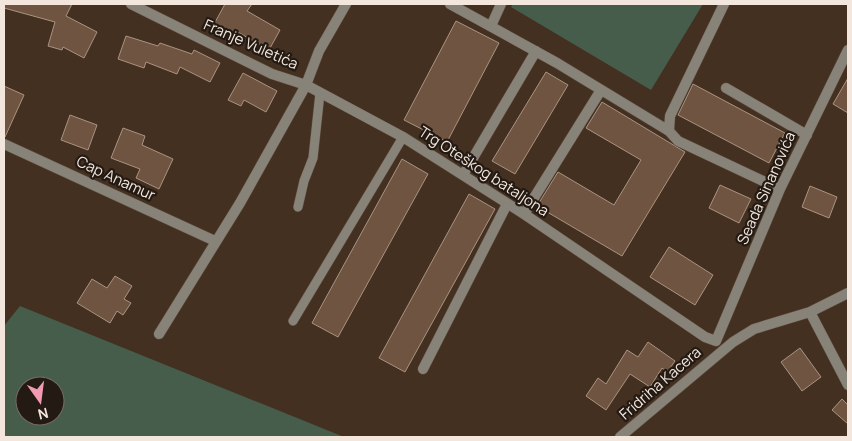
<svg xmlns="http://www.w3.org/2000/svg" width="852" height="441" viewBox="0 0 852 441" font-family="Manrope,sans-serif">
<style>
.green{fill:#465d4c;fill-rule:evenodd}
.building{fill:#6f5541;stroke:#aa9381}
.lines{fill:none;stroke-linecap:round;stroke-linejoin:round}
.lane-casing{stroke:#5f4d3f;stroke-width:10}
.street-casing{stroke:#5f4d3f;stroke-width:11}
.lane{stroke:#888378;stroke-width:9}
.street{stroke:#888378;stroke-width:10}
.labels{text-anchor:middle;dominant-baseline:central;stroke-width:4.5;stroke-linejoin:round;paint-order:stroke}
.street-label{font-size:15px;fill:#f3e6dd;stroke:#231a13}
</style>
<rect width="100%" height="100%" fill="#433021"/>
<path class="green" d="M 513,4 L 703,4 L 651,90 L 511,7 Z
M 20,306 L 344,437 L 4,437 L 4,326 ZM 25,386 L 55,386 L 55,416 L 25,416 Z"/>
<path class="building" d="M 4,4 L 72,4 L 66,16 L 97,32 L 84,58 L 63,47 L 62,50 L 48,46 L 55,22 L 4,8 Z
M 225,4 L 252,4 L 247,11 L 280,30 L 269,50 L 236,31 L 233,36 L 213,26 Z
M 456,21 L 499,43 L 447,142 L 404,120 Z
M 126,36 L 158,46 L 160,43 L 192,54 L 194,50 L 220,63 L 210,82 L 180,67 L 177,74 L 146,62 L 144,68 L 118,59 Z
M 546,72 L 568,85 L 515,174 L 492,161 Z
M 243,73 L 277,91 L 266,112 L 244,100 L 241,106 L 228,100 Z
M 848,78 L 848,113 L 833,104 Z
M 693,84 L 785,133 L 769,163 L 678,115 Z
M 4,86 L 24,95 L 5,137 L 4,137 Z
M 602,102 L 685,152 L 622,256 L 537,206 L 558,172 L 614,205 L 641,160 L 586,128 Z
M 70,115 L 97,125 L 88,150 L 61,140 Z
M 123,128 L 145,136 L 142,145 L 173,159 L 159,189 L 136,178 L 140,169 L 111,158 Z
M 402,159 L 428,174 L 338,337 L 312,323 Z
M 720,185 L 751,199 L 739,223 L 709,208 Z
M 810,186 L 837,197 L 829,218 L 802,207 Z
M 469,194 L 495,209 L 405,372 L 379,358 Z
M 669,247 L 713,275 L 695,305 L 650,277 Z
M 115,276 L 132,286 L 124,299 L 131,303 L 123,315 L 117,311 L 110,323 L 77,303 L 92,279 L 107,288 Z
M 648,342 L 675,361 L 667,372 L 662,368 L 650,387 L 630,374 L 606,410 L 586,396 L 598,378 L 606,384 L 627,350 L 638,357 Z
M 800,348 L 821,377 L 802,391 L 781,362 Z
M 842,399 L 848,405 L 848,424 L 832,410 Z"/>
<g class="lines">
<defs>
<path id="lane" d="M 298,207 L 304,181 L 313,158 L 320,93
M 293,321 L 403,137"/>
<path id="street" d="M 131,4 L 272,74 L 306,85 L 403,137 L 524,214 L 705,337 L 716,341
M 450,4 L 557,63 L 669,131
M 724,4 L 670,116 L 669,131 L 678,141 L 780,189
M 491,26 L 501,4
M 726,88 L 807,135
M 4,144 L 215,241
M 463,175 L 536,51
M 524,214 L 601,90
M 810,312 L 848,385
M 159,334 L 240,203 L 306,85 L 319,51 L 346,4
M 716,341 L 780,189 L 848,50
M 423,369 L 507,204
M 620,437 L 733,342 L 754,329 L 810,312 L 848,293"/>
</defs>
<use href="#lane" class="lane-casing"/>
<use href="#street" class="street-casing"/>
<use href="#lane" class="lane"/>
<use href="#street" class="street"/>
</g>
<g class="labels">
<g class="street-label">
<text transform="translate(251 44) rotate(24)">Franje Vuletića</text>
<text transform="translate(484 171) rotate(33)">Trg Oteškog bataljona</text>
<text transform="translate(116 178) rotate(25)">Cap Anamur</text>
<text transform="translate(766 188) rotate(-66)">Seada Sinanovića</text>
<text transform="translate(660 383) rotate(-41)">Fridriha Kacera</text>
</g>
</g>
<rect width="852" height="441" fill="none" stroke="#f3e6dd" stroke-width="10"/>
<g transform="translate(40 401) rotate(166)"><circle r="24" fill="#231a13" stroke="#766c64"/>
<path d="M0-4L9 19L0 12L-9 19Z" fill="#f19ab1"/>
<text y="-8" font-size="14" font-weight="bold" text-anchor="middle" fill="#f3e6dd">N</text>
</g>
</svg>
